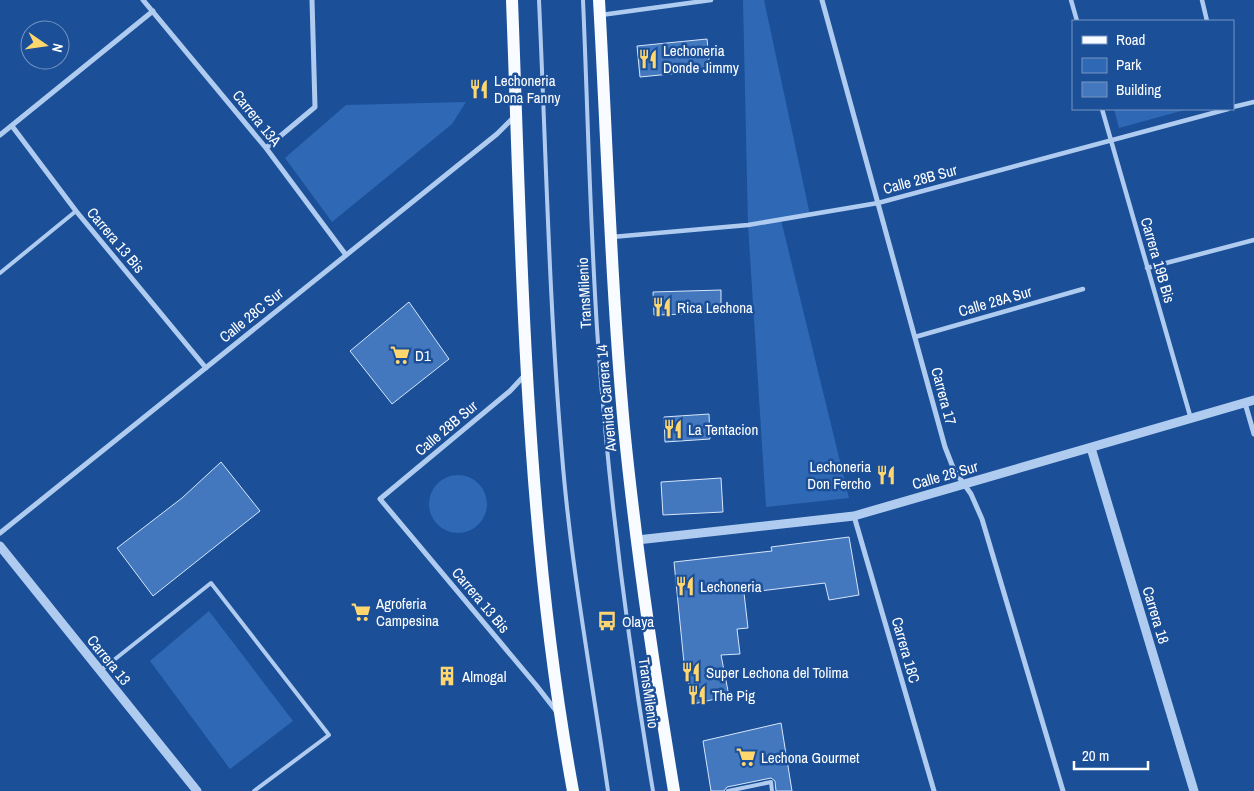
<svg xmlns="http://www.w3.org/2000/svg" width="1254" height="791" viewBox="0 0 1254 791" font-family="'Archivo Narrow',sans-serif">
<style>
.green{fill:#2f69b5}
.building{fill:#4478be;stroke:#d6e6fb}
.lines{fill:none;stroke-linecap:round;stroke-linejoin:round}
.service{stroke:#afccf0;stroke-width:4}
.pedestrian{stroke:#afccf0;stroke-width:4.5}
.minor{stroke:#afccf0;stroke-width:5}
.tertiary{stroke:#afccf0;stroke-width:9}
.primary{stroke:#f8fbff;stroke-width:12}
.labels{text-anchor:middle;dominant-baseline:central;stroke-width:5;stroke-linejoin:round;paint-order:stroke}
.poi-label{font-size:15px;fill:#fff;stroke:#1b4f98;text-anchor:start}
.street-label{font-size:15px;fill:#fff;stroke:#1b4f98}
</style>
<rect width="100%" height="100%" fill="#1b4f98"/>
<path class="green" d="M 743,0 L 764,0 L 810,215 L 781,220 L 849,498 L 766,507 L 748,225 Z
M 466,102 L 452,124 L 332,222 L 285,158 L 346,105 Z
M 1114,109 L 1188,109 L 1119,128 Z
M429 504a29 29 0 1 1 58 0a29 29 0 1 1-58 0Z
M 209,611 L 293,721 L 230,769 L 150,661 Z"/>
<path class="building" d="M 707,39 L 710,70 L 640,77 L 637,46 Z
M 721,290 L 721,313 L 654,315 L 653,292 Z
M 409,302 L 449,359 L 392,404 L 350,351 Z
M 709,414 L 710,439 L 665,442 L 664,417 Z
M 221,462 L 260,511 L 153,596 L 117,548 L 182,498 Z
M 721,478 L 723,512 L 663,515 L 661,482 Z
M 849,537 L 859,595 L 829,600 L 825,583 L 744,593 L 748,628 L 737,629 L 740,654 L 721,655 L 729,696 L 693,704 L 684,663 L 674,562 L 772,551 L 771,547 Z
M 781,723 L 792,791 L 776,791 L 775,781 L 771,778 L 727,787 L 724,791 L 711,791 L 703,741 Z"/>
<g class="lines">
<path class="service" d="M 539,0 C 546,152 549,304 562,455 C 571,567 592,679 608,791
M 583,0 C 588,114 590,229 598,343 C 609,493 628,643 653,791
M 0,273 L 76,211
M 100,671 L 211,583 L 329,735 L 254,791
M 728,791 L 771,782 L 772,791"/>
<path class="pedestrian" d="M 1071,0 L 1077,21
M 1202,0 L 1207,21
M 601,15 L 711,0
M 1233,107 L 1254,102
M 1102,109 L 1191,419
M 612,237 L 748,225 L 878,203 L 1228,109
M 1147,268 L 1254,240
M 915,337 L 1083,289"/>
<path class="minor" d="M 143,0 L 266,148 L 346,255
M 822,0 L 945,447 L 954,470 L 971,494 L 982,519 L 1063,791
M 12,126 L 76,211 L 206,368
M 0,135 L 153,11
M 266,148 L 315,107 L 312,0
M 524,376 L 510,391 L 380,499 L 536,685 L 557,712
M 1245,403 L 1254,434
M 854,516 L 934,791
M 0,533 L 497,134 L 514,117"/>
<path class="tertiary" d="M 1091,448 L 1194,791
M 637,540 L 854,516 L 1254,400
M 0,546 L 197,791"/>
<path class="primary" d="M 512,0 C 522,264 525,530 573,791
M 599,0 C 607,142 611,285 624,427 C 636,549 654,670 674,791"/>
</g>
<defs>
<symbol id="restaurant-bare" viewBox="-9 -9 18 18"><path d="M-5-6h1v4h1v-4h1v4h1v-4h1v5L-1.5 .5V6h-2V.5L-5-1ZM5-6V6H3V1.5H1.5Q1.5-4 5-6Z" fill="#ffd76e" stroke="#1b4f98" stroke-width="2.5" paint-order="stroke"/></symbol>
<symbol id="supermarket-bare" viewBox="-9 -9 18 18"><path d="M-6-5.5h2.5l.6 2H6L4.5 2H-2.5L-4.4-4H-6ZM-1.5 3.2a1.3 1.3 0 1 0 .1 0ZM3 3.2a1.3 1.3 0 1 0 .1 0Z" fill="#ffd76e" stroke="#1b4f98" stroke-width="2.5" paint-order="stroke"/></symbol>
<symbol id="bus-bare" viewBox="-9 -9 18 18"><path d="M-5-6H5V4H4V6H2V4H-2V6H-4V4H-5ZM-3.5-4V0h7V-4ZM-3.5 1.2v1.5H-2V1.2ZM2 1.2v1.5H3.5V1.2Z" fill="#ffd76e" stroke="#1b4f98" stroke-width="2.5" paint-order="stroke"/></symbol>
<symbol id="building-bare" viewBox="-9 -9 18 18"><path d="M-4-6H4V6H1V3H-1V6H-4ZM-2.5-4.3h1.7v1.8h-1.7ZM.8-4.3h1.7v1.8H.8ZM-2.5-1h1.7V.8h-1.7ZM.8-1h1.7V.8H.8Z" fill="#ffd76e" stroke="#1b4f98" stroke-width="2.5" paint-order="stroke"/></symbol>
</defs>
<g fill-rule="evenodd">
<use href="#restaurant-bare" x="634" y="45" width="28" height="28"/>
<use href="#restaurant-bare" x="465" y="75" width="28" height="28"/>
<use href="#restaurant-bare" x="648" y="293" width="28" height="28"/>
<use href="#supermarket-bare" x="386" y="341" width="28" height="28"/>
<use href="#restaurant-bare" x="659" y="415" width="28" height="28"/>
<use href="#restaurant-bare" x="872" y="461" width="28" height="28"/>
<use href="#restaurant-bare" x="671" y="572" width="28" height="28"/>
<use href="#supermarket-bare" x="347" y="598" width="28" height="28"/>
<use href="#bus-bare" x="593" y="607" width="28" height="28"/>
<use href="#restaurant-bare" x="677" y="658" width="28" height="28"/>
<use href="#building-bare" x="433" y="662" width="28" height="28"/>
<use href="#restaurant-bare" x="683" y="681" width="28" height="28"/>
<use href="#supermarket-bare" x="732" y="743" width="28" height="28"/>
</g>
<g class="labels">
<g class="poi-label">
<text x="663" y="50">Lechoneria<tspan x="663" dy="17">Donde Jimmy</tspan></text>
<text x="494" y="80">Lechoneria<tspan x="494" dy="17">Dona Fanny</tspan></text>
<text x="677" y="307">Rica Lechona</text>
<text x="415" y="355">D1</text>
<text x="688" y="429">La Tentacion</text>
<text x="871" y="466" text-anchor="end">Lechoneria<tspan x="871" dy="17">Don Fercho</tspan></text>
<text x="700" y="586">Lechoneria</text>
<text x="376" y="603">Agroferia<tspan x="376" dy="17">Campesina</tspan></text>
<text x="622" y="621">Olaya</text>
<text x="706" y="672">Super Lechona del Tolima</text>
<text x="462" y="676">Almogal</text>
<text x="712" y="695">The Pig</text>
<text x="761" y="757">Lechona Gourmet</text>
</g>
<g class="street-label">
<text transform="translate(257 118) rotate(51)">Carrera 13A</text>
<text transform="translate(920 179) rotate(-15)">Calle 28B Sur</text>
<text transform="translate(116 240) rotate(50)">Carrera 13 Bis</text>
<text transform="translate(1158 260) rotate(74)">Carrera 19B Bis</text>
<text transform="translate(584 293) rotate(-93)">TransMilenio</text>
<text transform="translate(995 301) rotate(-16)">Calle 28A Sur</text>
<text transform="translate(251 315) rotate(-39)">Calle 28C Sur</text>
<text transform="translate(944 396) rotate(75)">Carrera 17</text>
<text transform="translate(606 398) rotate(-95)">Avenida Carrera 14</text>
<text transform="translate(446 428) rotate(-40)">Calle 28B Sur</text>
<text transform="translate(945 475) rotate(-16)">Calle 28 Sur</text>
<text transform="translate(481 600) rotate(50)">Carrera 13 Bis</text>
<text transform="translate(1156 615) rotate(73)">Carrera 18</text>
<text transform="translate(906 650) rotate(74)">Carrera 18C</text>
<text transform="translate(109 660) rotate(51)">Carrera 13</text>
<text transform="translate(649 693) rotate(82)">TransMilenio</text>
</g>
</g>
<rect x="1072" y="20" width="162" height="90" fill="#1b4f98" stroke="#7695c1"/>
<rect x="1082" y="36" width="25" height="8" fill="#f8fbff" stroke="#7695c1"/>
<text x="1116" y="45" font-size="15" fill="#ffffff">Road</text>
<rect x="1082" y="58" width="25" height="15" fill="#2f69b5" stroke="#7695c1"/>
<text x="1116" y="70" font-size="15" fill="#ffffff">Park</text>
<rect x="1082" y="82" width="25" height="15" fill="#4478be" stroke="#7695c1"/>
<text x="1116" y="95" font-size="15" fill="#ffffff">Building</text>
<g transform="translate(45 45) rotate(103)"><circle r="24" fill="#1b4f98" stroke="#7695c1"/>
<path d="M0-4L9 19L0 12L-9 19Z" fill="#ffd76e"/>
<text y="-8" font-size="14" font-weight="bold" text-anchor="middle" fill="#ffffff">N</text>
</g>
<path d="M1074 761v8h74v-8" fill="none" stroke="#ffffff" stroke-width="2.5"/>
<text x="1082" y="761" font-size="15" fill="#ffffff" stroke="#1b4f98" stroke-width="4" paint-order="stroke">20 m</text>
</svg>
